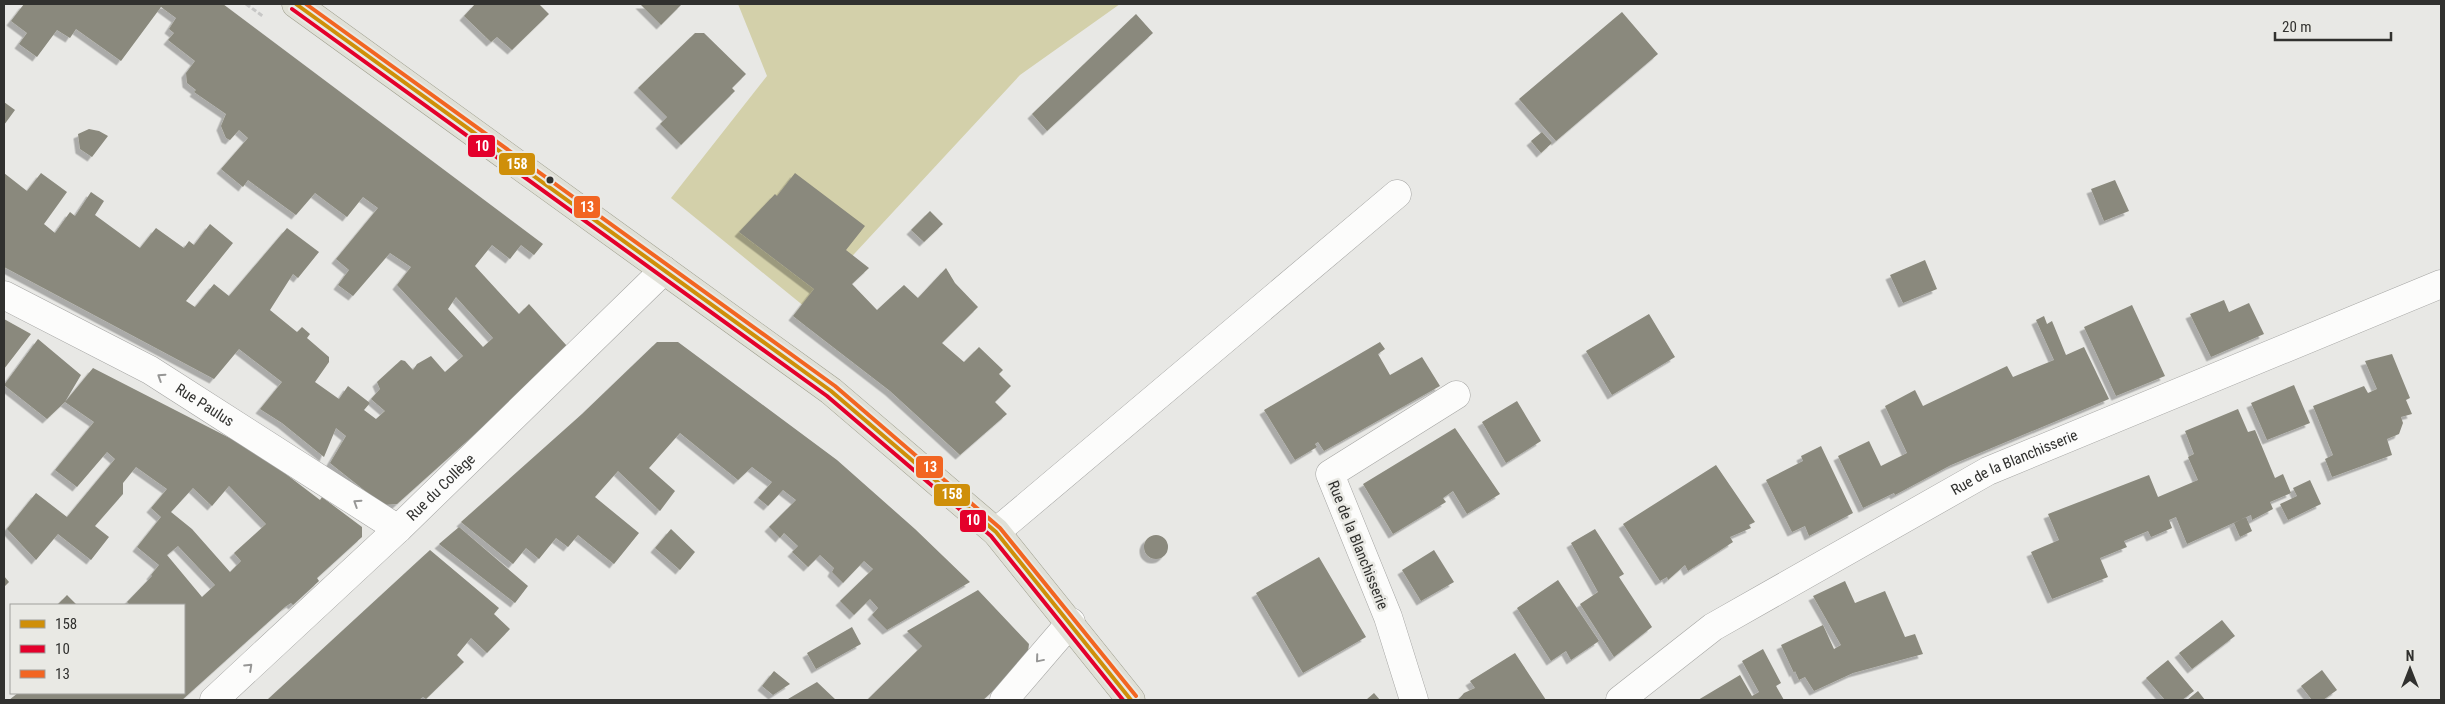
<svg xmlns="http://www.w3.org/2000/svg" width="2445" height="704" viewBox="0 0 2445 704" font-family="'Roboto Condensed',sans-serif">
<style>
.green{fill:#d3d0aa}
.building{fill:#8a897d;fill-rule:evenodd;filter:url(#shadow)}
.lines{fill:none;stroke-linecap:round;stroke-linejoin:round}
.minor-casing{stroke:#a4a4a2;stroke-width:29}
.major-casing{stroke:#9d9d8c;stroke-width:29}
.path{stroke:#c7c7c6;stroke-width:3;stroke-dasharray:5 2.5;stroke-linecap:butt}
.minor{stroke:#fcfcfb;stroke-width:28}
.major{stroke:#e0e0d7;stroke-width:28}
.bus-1-casing{stroke:#e9e9e4;stroke-width:8}
.bus-2-casing{stroke:#e9e9e4;stroke-width:8}
.bus-3-casing{stroke:#e9e9e4;stroke-width:8}
.bus-1{stroke:#cf8f09;stroke-width:4}
.bus-2{stroke:#e4002b;stroke-width:4}
.bus-3{stroke:#f26522;stroke-width:4}
.oneway{stroke:#969695}
.bus-dot{fill:#31312f;stroke:#e9e9e4;stroke-width:2}
.labels{text-anchor:middle;dominant-baseline:central;stroke-width:5;stroke-linejoin:round;paint-order:stroke}
.street-label{font-size:15px;fill:#31312f;stroke:#e9e9e4}
.line-badge{stroke:#e9e9e4;stroke-width:2}
.badge-label{font-size:14px;text-anchor:middle;font-weight:bold;fill:#fff}
</style>
<defs>
<filter id="shadow"><feDropShadow dx="-4.5" dy="4.5" stdDeviation="0" flood-color="#0004"/></filter>
</defs>
<rect width="100%" height="100%" fill="#e8e8e5"/>
<path class="green" d="M 738,4 L 1120,4 L 1020,75 L 805,307 L 671,198 L 767,76 Z"/>
<path class="building" d="M 24,4 L 223,4 L 543,244 L 534,255 L 521,245 L 510,259 L 492,245 L 475,266 L 519,314 L 529,304 L 567,346 L 534,381 L 397,504 L 383,505 L 330,463 L 346,436 L 336,428 L 324,457 L 282,423 L 260,409 L 282,382 L 239,349 L 214,379 L 4,267 L 4,173 L 27,191 L 41,173 L 67,192 L 44,224 L 55,233 L 70,212 L 75,216 L 91,192 L 104,201 L 95,215 L 140,248 L 156,228 L 184,248 L 189,241 L 194,245 L 210,224 L 233,243 L 186,301 L 195,307 L 214,284 L 229,296 L 287,228 L 319,252 L 298,278 L 293,274 L 270,310 L 297,332 L 302,327 L 310,334 L 307,338 L 329,357 L 329,362 L 315,382 L 339,399 L 348,386 L 370,403 L 364,410 L 376,419 L 385,411 L 371,399 L 380,389 L 377,382 L 401,360 L 405,361 L 413,370 L 417,364 L 431,356 L 445,372 L 463,356 L 397,285 L 411,267 L 390,253 L 353,296 L 338,285 L 349,270 L 336,259 L 378,208 L 363,197 L 347,217 L 315,193 L 296,215 L 248,180 L 243,187 L 221,169 L 248,138 L 239,130 L 230,140 L 226,138 L 221,126 L 226,114 L 194,92 L 196,90 L 187,83 L 186,73 L 195,61 L 168,40 L 174,33 L 169,29 L 176,18 L 161,7 L 121,61 L 76,29 L 70,38 L 57,30 L 37,57 L 19,44 L 27,33 L 11,21 ZM 456,297 L 493,338 L 483,347 L 448,309 Z
M 475,4 L 539,4 L 549,14 L 512,50 L 497,37 L 491,42 L 464,16 Z
M 640,4 L 682,4 L 661,25 Z
M 1622,12 L 1658,54 L 1556,141 L 1519,99 Z
M 1136,14 L 1153,33 L 1047,131 L 1032,114 Z
M 695,33 L 704,33 L 746,74 L 732,88 L 735,91 L 681,145 L 660,124 L 667,117 L 638,88 Z
M 4,102 L 15,110 L 4,125 Z
M 89,129 L 99,131 L 108,136 L 92,157 L 80,149 L 78,134 Z
M 1542,132 L 1552,143 L 1541,153 L 1531,141 Z
M 795,173 L 865,226 L 846,250 L 869,268 L 852,284 L 877,310 L 904,285 L 918,298 L 946,268 L 955,283 L 978,307 L 942,343 L 964,362 L 979,347 L 1003,370 L 999,374 L 1011,386 L 995,402 L 1007,414 L 960,455 L 890,391 L 807,327 L 811,323 L 807,327 L 793,316 L 814,289 L 739,232 L 775,194 L 777,196 Z
M 2115,180 L 2129,211 L 2104,221 L 2091,189 Z
M 930,211 L 943,224 L 924,242 L 911,230 Z
M 1925,260 L 1937,289 L 1903,303 L 1890,275 Z
M 2224,300 L 2229,312 L 2249,303 L 2264,334 L 2211,357 L 2190,314 Z
M 2132,305 L 2165,376 L 2116,396 L 2084,327 Z
M 1649,314 L 1675,357 L 1612,395 L 1586,351 Z
M 2044,316 L 2047,324 L 2052,321 L 2066,355 L 2084,347 L 2109,399 L 1951,465 L 1895,495 L 1894,493 L 1863,508 L 1838,456 L 1869,441 L 1881,466 L 1907,453 L 1885,406 L 1915,390 L 1923,406 L 2007,366 L 2013,377 L 2054,360 L 2036,320 Z
M 4,319 L 31,334 L 4,369 Z
M 38,339 L 81,375 L 65,402 L 93,368 L 257,452 L 320,500 L 322,497 L 362,527 L 362,537 L 317,578 L 319,581 L 293,605 L 291,603 L 285,607 L 182,700 L 9,700 L 18,693 L 184,693 L 184,605 L 130,605 L 127,602 L 152,576 L 151,575 L 159,565 L 137,547 L 161,517 L 151,508 L 167,489 L 136,467 L 123,483 L 123,494 L 95,526 L 109,537 L 91,560 L 58,534 L 36,560 L 7,529 L 36,493 L 67,517 L 115,459 L 107,452 L 77,487 L 55,470 L 94,422 L 65,402 L 47,419 L 4,385 ZM 229,486 L 266,524 L 234,553 L 241,561 L 230,572 L 192,529 L 171,512 L 193,488 L 212,506 ZM 178,546 L 215,585 L 202,597 L 167,555 Z
M 657,342 L 678,342 L 837,460 L 915,529 L 970,582 L 887,630 L 872,615 L 878,608 L 870,599 L 854,615 L 840,601 L 873,569 L 864,561 L 843,583 L 832,572 L 834,568 L 820,555 L 808,567 L 792,552 L 798,546 L 784,533 L 780,538 L 769,527 L 796,500 L 783,490 L 768,506 L 758,498 L 772,482 L 752,467 L 738,480 L 680,433 L 649,468 L 675,491 L 660,511 L 618,471 L 595,497 L 639,533 L 614,564 L 578,535 L 568,547 L 556,538 L 539,559 L 526,548 L 513,564 L 461,522 L 582,414 Z
M 1380,342 L 1385,349 L 1378,354 L 1390,375 L 1422,357 L 1440,386 L 1324,451 L 1318,442 L 1315,444 L 1317,447 L 1295,460 L 1264,410 Z
M 2392,354 L 2410,398 L 2406,400 L 2412,414 L 2401,417 L 2403,423 L 2399,434 L 2387,439 L 2392,455 L 2332,477 L 2325,459 L 2333,455 L 2313,406 L 2364,386 L 2368,393 L 2377,389 L 2365,361 Z
M 2294,385 L 2310,423 L 2267,440 L 2251,403 Z
M 1517,401 L 1541,441 L 1506,463 L 1482,422 Z
M 2238,409 L 2248,432 L 2255,430 L 2275,478 L 2283,474 L 2291,493 L 2270,502 L 2273,509 L 2252,520 L 2251,515 L 2187,544 L 2176,517 L 2169,520 L 2172,528 L 2151,537 L 2148,531 L 2124,541 L 2127,547 L 2100,558 L 2108,577 L 2052,599 L 2031,552 L 2059,540 L 2048,514 L 2149,475 L 2158,497 L 2198,480 L 2188,457 L 2194,454 L 2185,431 Z
M 1455,428 L 1500,494 L 1467,514 L 1453,491 L 1443,498 L 1446,502 L 1393,534 L 1363,484 Z
M 1821,446 L 1853,513 L 1809,536 L 1805,526 L 1792,532 L 1766,480 L 1803,461 L 1801,456 Z
M 1716,465 L 1755,522 L 1749,525 L 1751,528 L 1730,537 L 1733,542 L 1688,571 L 1685,565 L 1668,580 L 1667,577 L 1660,581 L 1623,524 Z
M 2310,480 L 2321,504 L 2288,520 L 2280,504 L 2297,496 L 2293,488 Z
M 2246,517 L 2252,531 L 2240,537 L 2234,523 Z
M 459,527 L 528,586 L 515,603 L 439,544 Z
M 671,529 L 695,552 L 680,570 L 655,548 Z
M 1595,529 L 1624,574 L 1619,577 L 1652,627 L 1614,657 L 1580,604 L 1598,592 L 1571,543 Z
M1144 547a12 12 0 1 1 24 0a12 12 0 1 1-24 0Z
M 430,550 L 499,608 L 494,614 L 510,629 L 487,653 L 471,638 L 457,655 L 464,662 L 426,699 L 423,697 L 419,700 L 267,700 Z
M 1434,550 L 1454,582 L 1421,601 L 1402,570 Z
M 1319,557 L 1366,637 L 1303,673 L 1256,593 Z
M 4,576 L 9,582 L 4,587 Z
M 1558,580 L 1599,641 L 1571,660 L 1566,651 L 1551,661 L 1517,608 Z
M 1845,581 L 1855,603 L 1885,591 L 1905,637 L 1915,634 L 1923,654 L 1853,673 L 1814,691 L 1805,677 L 1799,680 L 1795,671 L 1794,673 L 1781,645 L 1823,625 L 1834,649 L 1841,645 L 1813,596 Z
M 978,590 L 1029,644 L 1027,660 L 983,700 L 867,700 L 922,646 L 907,631 Z
M 67,595 L 77,605 L 57,605 Z
M 2222,620 L 2235,636 L 2192,669 L 2179,653 Z
M 852,627 L 861,644 L 816,669 L 807,653 Z
M 1763,649 L 1781,683 L 1776,686 L 1784,700 L 1698,700 L 1740,675 L 1752,696 L 1759,692 L 1742,661 Z
M 1515,653 L 1546,700 L 1458,700 L 1464,693 L 1475,688 L 1470,681 Z
M 2168,660 L 2194,691 L 2182,700 L 2165,700 L 2146,678 Z
M 2322,670 L 2337,690 L 2323,700 L 2312,700 L 2301,686 Z
M 774,671 L 790,684 L 773,695 L 762,686 Z
M 817,682 L 836,700 L 788,699 Z
M 2198,691 L 2205,700 L 2187,700 Z
M 1374,693 L 1380,700 L 1366,700 Z"/>
<g class="lines">
<defs>
<g id="minor">
<path id="s1" d="M 4,295 L 150,370 L 398,529"/>
<path d="M 996,532 L 1397,194"/>
<path id="s2" d="M 214,700 L 398,529 L 664,270"/>
<path d="M 1004,700 L 1071,622"/>
<path d="M 1414,700 L 1388,617 L 1330,474 L 1456,395"/>
<path id="s3" d="M 1620,700 L 1713,627 L 1988,471 L 2441,284"/>
</g>
<path id="major" d="M 296,4 L 831,391 L 996,532 L 1131,700"/>
</defs>
<use href="#minor" class="minor-casing"/>
<use href="#major" class="major-casing"/>
<path class="path" d="M 246,4 L 264,17"/>
<use href="#minor" class="minor"/>
<use href="#major" class="major"/>
<defs>
<path id="bus-1" d="M 296,4 L 831,391 L 996,532 L 1131,700"/>
<path id="bus-2" d="M 292,9 L 827,396 L 991,536 L 1123,700"/>
<path id="bus-3" d="M 306,4 L 835,386 L 1000,528 L 1136,696"/>
</defs>
<use href="#bus-1" class="bus-1-casing"/>
<use href="#bus-2" class="bus-2-casing"/>
<use href="#bus-3" class="bus-3-casing"/>
<use href="#bus-1" class="bus-1"/>
<use href="#bus-2" class="bus-2"/>
<use href="#bus-3" class="bus-3"/>
</g>
<defs><path id="oneway-chevron" d="M-2-3.5L2.5 0L-2 3.5" fill="none" stroke-width="1.6" stroke-linecap="round" stroke-linejoin="round" transform="scale(1.25)"/></defs>
<g class="oneway">
<use href="#oneway-chevron" transform="translate(161 377) rotate(-147)"/>
<use href="#oneway-chevron" transform="translate(357 503) rotate(-147)"/>
<use href="#oneway-chevron" transform="translate(1039 659) rotate(130)"/>
<use href="#oneway-chevron" transform="translate(249 667) rotate(-43)"/>
</g>
<circle class="bus-dot" cx="550" cy="180" r="4.5"/>
<g class="labels">
<g class="street-label">
<text stroke="none"><textPath href="#s1" startOffset="229">Rue Paulus</textPath></text>
<text stroke="none"><textPath href="#s3" startOffset="462">Rue de la Blanchisserie</textPath></text>
<text stroke="none"><textPath href="#s2" startOffset="311">Rue du Collège</textPath></text>
<text transform="translate(1358 545) rotate(68)">Rue de la Blanchisserie</text>
</g>
</g>
<g class="line-badge">
<rect x="467" y="134" width="29" height="24" rx="5" fill="#e4002b"/>
<rect x="498" y="152" width="38" height="24" rx="5" fill="#cf8f09"/>
<rect x="573" y="195" width="28" height="24" rx="5" fill="#f26522"/>
<rect x="915" y="455" width="29" height="24" rx="5" fill="#f26522"/>
<rect x="933" y="483" width="38" height="24" rx="5" fill="#cf8f09"/>
<rect x="959" y="509" width="28" height="24" rx="5" fill="#e4002b"/>
</g>
<g class="badge-label">
<text x="482" y="151">10</text>
<text x="517" y="169">158</text>
<text x="587" y="212">13</text>
<text x="930" y="472">13</text>
<text x="952" y="499">158</text>
<text x="973" y="525">10</text>
</g>
<rect width="2445" height="704" fill="none" stroke="#31312f" stroke-width="10"/>
<rect x="10" y="604" width="175" height="90" fill="#e9e9e4" stroke="#9f9f9c"/>
<rect x="20" y="620" width="25" height="8" fill="#cf8f09" stroke="#9f9f9c"/>
<text x="55" y="629" font-size="15" fill="#31312f">158</text>
<rect x="20" y="645" width="25" height="8" fill="#e4002b" stroke="#9f9f9c"/>
<text x="55" y="654" font-size="15" fill="#31312f">10</text>
<rect x="20" y="670" width="25" height="8" fill="#f26522" stroke="#9f9f9c"/>
<text x="55" y="679" font-size="15" fill="#31312f">13</text>
<g transform="translate(2410 669)" stroke="#e9e9e4" stroke-width="4" paint-order="stroke">
<path d="M0-4L9 19L0 12L-9 19Z" fill="#31312f"/>
<text y="-8" font-size="14" font-weight="bold" text-anchor="middle" fill="#31312f">N</text>
</g>
<path d="M2275 32v8h116v-8" fill="none" stroke="#31312f" stroke-width="2.5"/>
<text x="2282" y="32" font-size="15" fill="#31312f" stroke="#e9e9e4" stroke-width="4" paint-order="stroke">20 m</text>
</svg>
